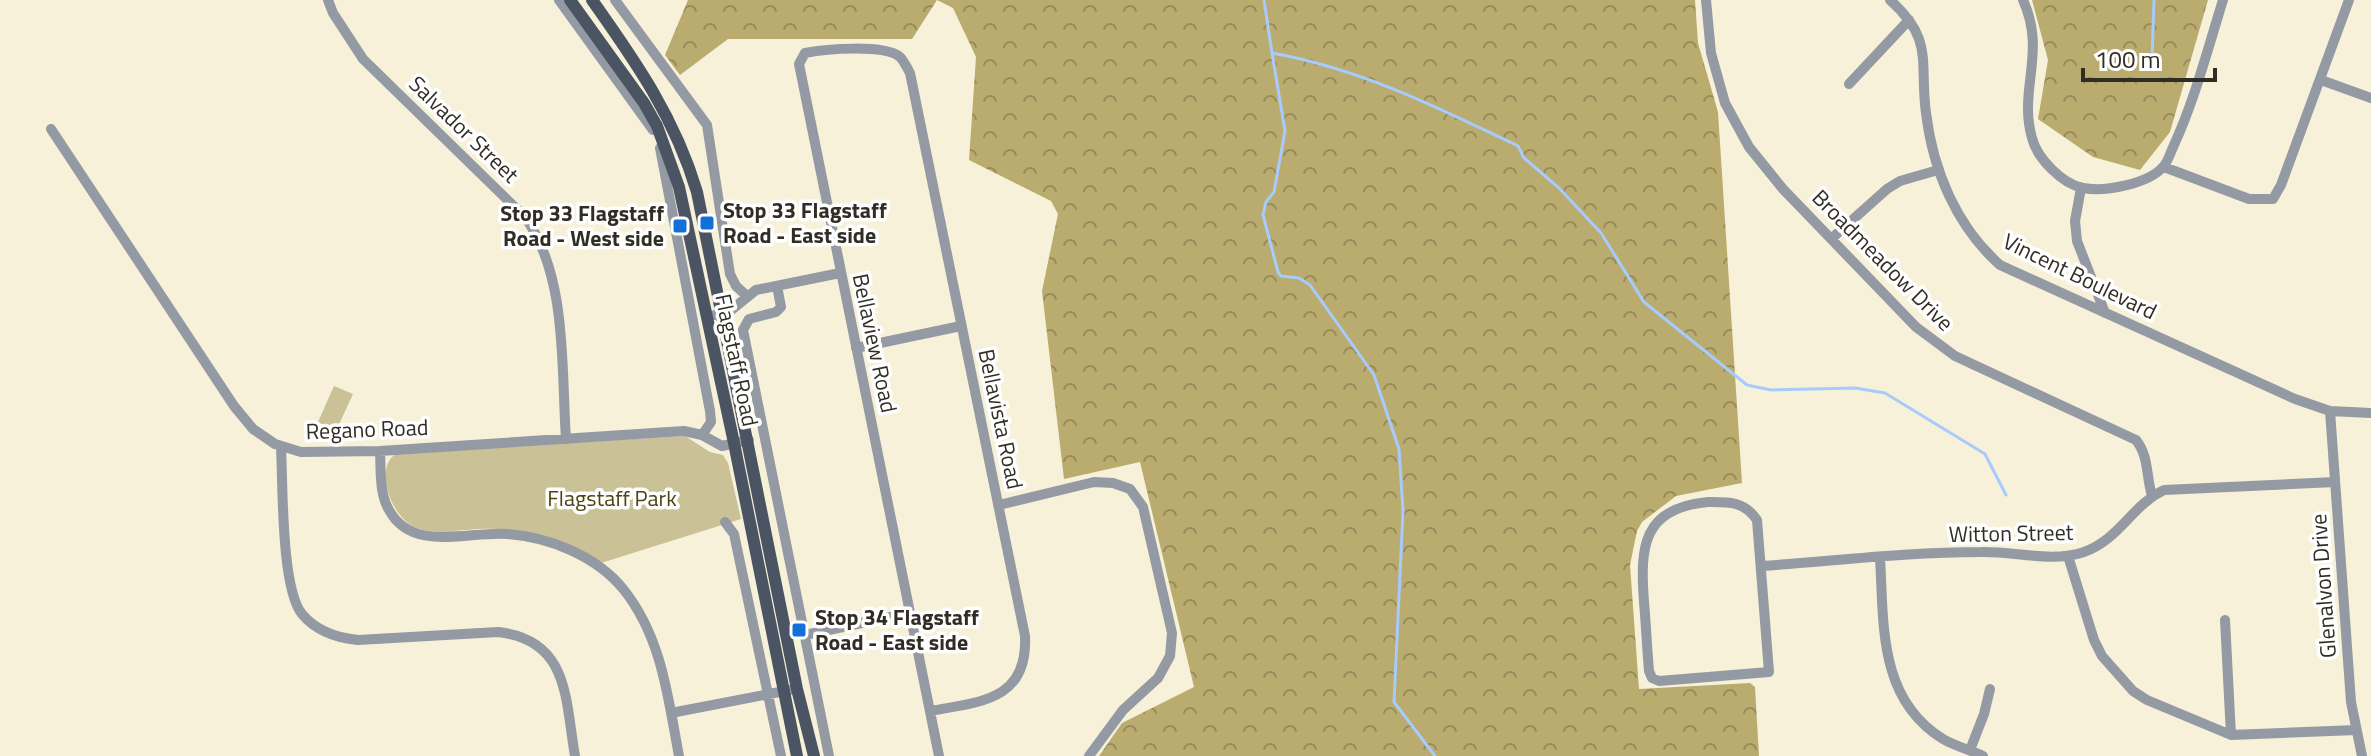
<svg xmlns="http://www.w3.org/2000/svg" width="2371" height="756" viewBox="0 0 2371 756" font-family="'Titillium Web',sans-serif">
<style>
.forest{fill:url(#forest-crowns)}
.park{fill:#cbc196}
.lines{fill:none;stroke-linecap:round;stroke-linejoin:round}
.stream{stroke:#a7cbfd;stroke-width:3}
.minor{stroke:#949aa3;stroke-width:10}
.major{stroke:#4a5463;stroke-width:12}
.poi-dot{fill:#1370d9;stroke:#fefefe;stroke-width:3}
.labels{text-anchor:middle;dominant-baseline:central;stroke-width:7;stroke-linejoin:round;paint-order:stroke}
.street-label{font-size:22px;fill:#302d24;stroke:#fefefe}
.poi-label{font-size:22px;font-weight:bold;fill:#302d24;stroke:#fefefe;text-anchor:start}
.park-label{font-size:22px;fill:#4e4313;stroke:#fefefe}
</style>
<defs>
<pattern id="forest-crowns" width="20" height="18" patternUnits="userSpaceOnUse" patternTransform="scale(2)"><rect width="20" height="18" fill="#baab6f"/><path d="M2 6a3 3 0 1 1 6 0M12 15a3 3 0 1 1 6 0" fill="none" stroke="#988c5b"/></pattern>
</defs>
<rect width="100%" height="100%" fill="#f7f1d9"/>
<path class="forest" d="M 688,0 L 1695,0 L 1698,43 L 1718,112 L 1742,483 L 1676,496 L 1642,522 L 1637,531 L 1630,565 L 1639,689 L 1750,683 L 1755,687 L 1759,756 L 1099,756 L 1122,723 L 1194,687 L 1140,462 L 1064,479 L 1042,291 L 1058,214 L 1051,201 L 969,160 L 976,57 L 953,8 L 937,0 L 912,39 L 728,39 L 680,75 L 665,55 Z
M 2032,0 L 2208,0 L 2170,132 L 2140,170 L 2093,157 L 2038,119 L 2048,60 Z"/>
<path class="park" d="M 334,386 L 353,394 L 336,431 L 318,422 Z
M 685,436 L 710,452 L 723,455 L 728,463 L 741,519 L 601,563 C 562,538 524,527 478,529 C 459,530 436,535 417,528 C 392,520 372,467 397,453 Z"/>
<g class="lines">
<path class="stream" d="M 1264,0 L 1272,53 C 1361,69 1437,107 1518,146 L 1524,158 L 1559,188 L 1601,233 L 1644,302 L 1747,385 L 1771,390 L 1855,388 L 1885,393 L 1985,454 L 2006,495
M 1272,53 L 1285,131 L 1274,192 L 1266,202 L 1263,215 L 1278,272 L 1281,276 L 1299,278 L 1310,285 L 1374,375 L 1399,449 L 1403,511 L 1394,702 L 1435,756
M 2152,59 L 2154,0"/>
<path class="minor" d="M 328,0 L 333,13 L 363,59 L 525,217 C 568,277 561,368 566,439
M 559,0 L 653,130
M 615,0 L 707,125 L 730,274 L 736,286 L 747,296
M 1706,0 L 1711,53 L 1725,103 L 1749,147 L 1783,189 L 1916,327 L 1955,356 L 2136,440 C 2149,456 2146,476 2152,496
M 1890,0 C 1935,40 1919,62 1926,113 C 1933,170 1956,226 2000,265 L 2295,399 L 2330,411 L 2371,413
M 2023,0 C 2047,53 2018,89 2032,138 C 2037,158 2062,184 2083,188 C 2105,192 2148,184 2163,167 C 2168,162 2171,151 2174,145 C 2195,99 2208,48 2223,0
M 2321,80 L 2371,98
M 1849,84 L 1909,20
M 51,129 L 234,406 L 253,429 L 275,444 L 301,452 L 380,451 L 684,431 L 702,435 L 722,446 L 749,440
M 660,148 L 710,411 L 711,422 L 702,435
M 2164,167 L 2249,199 L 2273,199 L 2281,185 L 2349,0
M 2081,188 L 2075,221 L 2077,241 L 2105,313
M 1831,239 L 1887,189 L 1900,181 L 1938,170
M 777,286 L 781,307 L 776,312 L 749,319 L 743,330 L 829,756
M 707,317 L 730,311 L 756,290 L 840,273
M 856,348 L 961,326
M 2330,411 L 2351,702 L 2362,756
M 281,447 C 283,485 281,588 302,614 C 317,632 337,638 358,640 L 498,632 C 570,640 565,700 575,756
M 380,451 C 381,470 379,493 389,510 C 412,553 468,531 507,534 C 549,537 597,556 624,590 C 662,638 668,698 679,756
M 1708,502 C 1729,502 1744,501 1757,520 L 1769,672 L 1659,681 L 1652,678 L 1649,671 C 1647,648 1646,625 1644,602 C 1640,547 1642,508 1708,502 Z
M 999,505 L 1094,482 L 1113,483 L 1130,489 L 1143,507 L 1172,633 L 1170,656 L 1158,678 L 1123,710 L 1089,756
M 725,522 L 734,534 L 781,756
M 2068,556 L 2094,640 L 2102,656 L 2133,691 L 2147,700 L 2231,735 L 2356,730
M 1880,558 C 1884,624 1878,699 1943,739 C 1955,746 1970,750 1983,756
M 1762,566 C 1834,561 1908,552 1981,552 C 2014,551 2052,563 2084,552 C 2119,540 2132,505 2164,490 L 2335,482
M 2225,620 L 2231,735
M 805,635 L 909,613
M 930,711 C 981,702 1028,700 1025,636 L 910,73 C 907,68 904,61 900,57 C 884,44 825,49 805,53 L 799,64 L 939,756
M 671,713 L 790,690
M 1970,750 L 1984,714 L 1990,689"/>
<path class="major" d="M 570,0 L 644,103 L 657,126 L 679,187 L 734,443 L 797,756
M 592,0 C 636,62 675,118 697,192 L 797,689 L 814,756"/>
</g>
<g class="poi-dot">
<rect x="699" y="215" width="16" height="16" rx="4"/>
<rect x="672" y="218" width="16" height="16" rx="4"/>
<rect x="791" y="622" width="16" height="16" rx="4"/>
</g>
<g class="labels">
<g class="street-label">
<text transform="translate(464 129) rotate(44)">Salvador Street</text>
<text transform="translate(1883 260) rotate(45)">Broadmeadow Drive</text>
<text transform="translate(2080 276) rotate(26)">Vincent Boulevard</text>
<text transform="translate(875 343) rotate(78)">Bellaview Road</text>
<text transform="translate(737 360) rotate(78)">Flagstaff Road</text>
<text transform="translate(1001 419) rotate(78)">Bellavista Road</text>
<text transform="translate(367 429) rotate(-2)">Regano Road</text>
<text transform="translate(2011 533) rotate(-1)">Witton Street</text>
<text transform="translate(2323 586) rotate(-94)">Glenalvon Drive</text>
</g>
<g class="poi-label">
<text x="723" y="210">Stop 33 Flagstaff<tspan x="723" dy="25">Road - East side</tspan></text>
<text x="664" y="213" text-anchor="end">Stop 33 Flagstaff<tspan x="664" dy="25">Road - West side</tspan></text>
<text x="815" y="617">Stop 34 Flagstaff<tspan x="815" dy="25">Road - East side</tspan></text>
</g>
<g class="park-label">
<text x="612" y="498">Flagstaff Park</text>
</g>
</g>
<path d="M2083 68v12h132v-12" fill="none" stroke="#302d24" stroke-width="4"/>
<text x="2095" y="68" font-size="24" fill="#302d24" stroke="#fefefe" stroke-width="6" paint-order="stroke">100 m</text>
</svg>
